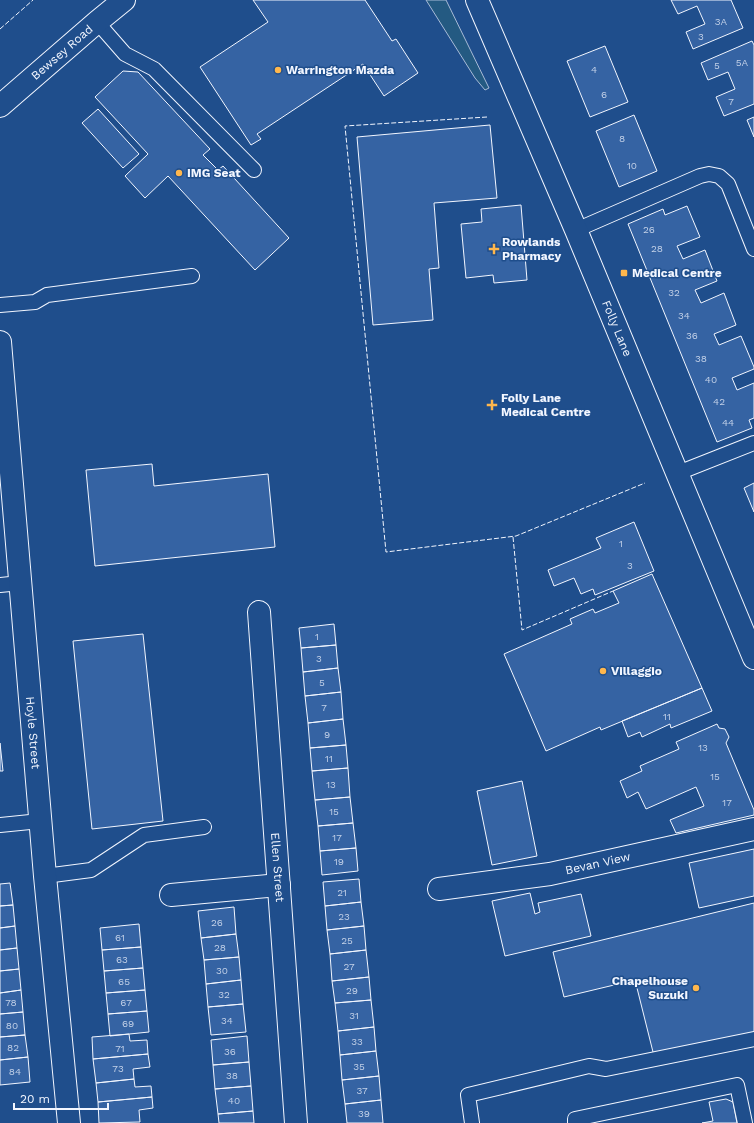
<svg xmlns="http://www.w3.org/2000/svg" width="754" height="1123" viewBox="0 0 754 1123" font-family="'Work Sans',sans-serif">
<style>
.green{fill:#245a82;stroke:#a8bbd7}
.building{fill:#3563a3;stroke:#f2f6ff}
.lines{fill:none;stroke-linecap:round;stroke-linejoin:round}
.lane-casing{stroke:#f2f6ff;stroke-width:16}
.street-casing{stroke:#f2f6ff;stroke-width:24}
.secondary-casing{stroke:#f2f6ff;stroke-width:24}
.lane{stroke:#1f4e8c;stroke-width:14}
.street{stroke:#1f4e8c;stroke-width:22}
.secondary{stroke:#1f4e8c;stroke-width:22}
.fence{stroke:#f2f6ff;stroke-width:1;stroke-dasharray:5 2;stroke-linecap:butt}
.poi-dot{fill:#ffb74d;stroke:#1f4e8c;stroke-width:1.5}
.labels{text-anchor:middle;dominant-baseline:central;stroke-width:3;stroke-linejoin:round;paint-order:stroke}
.number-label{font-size:10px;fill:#c3d1e8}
.street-label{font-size:12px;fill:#f2f6ff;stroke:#1f4e8c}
.poi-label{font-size:12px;font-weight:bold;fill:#f2f6ff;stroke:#1f4e8c;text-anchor:start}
</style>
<rect width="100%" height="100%" fill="#1f4e8c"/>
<path class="green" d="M 426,0 L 446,0 L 489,88 L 485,90 L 475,78 Z"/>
<path class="building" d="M 253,0 L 365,0 L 392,41 L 396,39 L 418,73 L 384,96 L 363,64 L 257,134 L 261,139 L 251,145 L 200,67 L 268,22 Z
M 671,0 L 731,0 L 743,28 L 693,49 L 686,32 L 705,24 L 697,6 L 678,14 Z
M 752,41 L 754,45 L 754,104 L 724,116 L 716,97 L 735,89 L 728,72 L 708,80 L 701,63 Z
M 605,46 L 628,102 L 590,117 L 567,61 Z
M 123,71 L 138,72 L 210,149 L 203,155 L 218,170 L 223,166 L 289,238 L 255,270 L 168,176 L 145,198 L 125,176 L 148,154 L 95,97 Z
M 98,109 L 139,154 L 123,168 L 82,123 Z
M 634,115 L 657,171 L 619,187 L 596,131 Z
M 754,117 L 754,137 L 747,120 Z
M 490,125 L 497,198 L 434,203 L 439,268 L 429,269 L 433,320 L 373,325 L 357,137 Z
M 521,205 L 527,280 L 494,283 L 493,275 L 466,278 L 461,224 L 482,222 L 481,209 Z
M 687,206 L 700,237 L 677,246 L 683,259 L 705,250 L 717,281 L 695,290 L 701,303 L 724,293 L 736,325 L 714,334 L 719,345 L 741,336 L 754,367 L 754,369 L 732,378 L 737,390 L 754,383 L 754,418 L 749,420 L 752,428 L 717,442 L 628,224 L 663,209 L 665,215 Z
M 152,464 L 154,486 L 268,474 L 275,547 L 95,566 L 86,470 Z
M 754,483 L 754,512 L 744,488 Z
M 634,522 L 654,571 L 595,595 L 593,589 L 581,594 L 574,578 L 554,586 L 548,570 L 601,548 L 596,538 Z
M 652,574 L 702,688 L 601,730 L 600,727 L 546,751 L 504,654 L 572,624 L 570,619 L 593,609 L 595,613 L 619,603 L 613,591 Z
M 334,624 L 336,645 L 301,648 L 299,628 Z
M 143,634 L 163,821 L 92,829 L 73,641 Z
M 336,645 L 338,668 L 303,672 L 301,648 Z
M 338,668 L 341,692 L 305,696 L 303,672 Z
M 702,688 L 712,711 L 671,728 L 670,724 L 642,737 L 640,732 L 628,737 L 622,721 Z
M 341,692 L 343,719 L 308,723 L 305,696 Z
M 343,719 L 346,745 L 310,748 L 308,723 Z
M 717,724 L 719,728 L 725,729 L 729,737 L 726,743 L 754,810 L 754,815 L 676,833 L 670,820 L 704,806 L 696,787 L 646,809 L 638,792 L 627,798 L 620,781 L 642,771 L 640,766 L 679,749 L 676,742 Z
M 0,743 L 3,771 L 0,771 Z
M 346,745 L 348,768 L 312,771 L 310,748 Z
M 348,768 L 350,797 L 315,800 L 312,771 Z
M 522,781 L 537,856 L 492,865 L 477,791 Z
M 350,797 L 353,823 L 318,826 L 315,800 Z
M 353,823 L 356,848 L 320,851 L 318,826 Z
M 356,848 L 358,871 L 322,875 L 320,851 Z
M 754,849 L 754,896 L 699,908 L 689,863 Z
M 359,879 L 361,902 L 325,906 L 323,882 Z
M 10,883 L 13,905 L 0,906 L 0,884 Z
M 530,893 L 535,914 L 540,912 L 538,903 L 581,894 L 591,936 L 505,956 L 492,901 Z
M 361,902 L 364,926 L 327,930 L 325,906 Z
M 754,903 L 754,1036 L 655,1060 L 635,980 L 564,997 L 553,952 Z
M 13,905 L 15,926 L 0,928 L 0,906 Z
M 234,907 L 236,934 L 201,938 L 198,911 Z
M 139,924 L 141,947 L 102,950 L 100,928 Z
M 15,926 L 17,948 L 0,950 L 0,928 Z
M 364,926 L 366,950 L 330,954 L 327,930 Z
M 236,934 L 239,957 L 204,960 L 201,938 Z
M 141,947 L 143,968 L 104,971 L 102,950 Z
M 17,948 L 19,969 L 0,971 L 0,950 Z
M 366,950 L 369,977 L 332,981 L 330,954 Z
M 239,957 L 241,980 L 206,984 L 204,960 Z
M 143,968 L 145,990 L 106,993 L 104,971 Z
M 19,969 L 21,990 L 0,993 L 0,971 Z
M 369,977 L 371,1000 L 335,1003 L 332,981 Z
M 241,980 L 243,1004 L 208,1007 L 206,984 Z
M 21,990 L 23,1012 L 0,1014 L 0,993 Z
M 145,990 L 147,1011 L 108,1014 L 106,993 Z
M 371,1000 L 374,1027 L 338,1031 L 335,1003 Z
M 243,1004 L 246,1032 L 211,1035 L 208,1007 Z
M 147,1011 L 149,1032 L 110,1036 L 108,1014 Z
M 23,1012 L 25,1035 L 0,1037 L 0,1014 Z
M 374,1027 L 376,1051 L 340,1055 L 338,1031 Z
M 129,1034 L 130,1041 L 147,1040 L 148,1054 L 93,1059 L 92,1037 Z
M 25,1035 L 28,1057 L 0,1060 L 0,1037 Z
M 247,1036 L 249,1062 L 213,1065 L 211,1040 Z
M 376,1051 L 379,1076 L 342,1080 L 340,1055 Z
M 148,1054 L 150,1067 L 133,1069 L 134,1079 L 96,1083 L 93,1059 Z
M 28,1057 L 30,1082 L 0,1085 L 0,1060 Z
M 249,1062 L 251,1086 L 215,1089 L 213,1065 Z
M 379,1076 L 381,1100 L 345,1104 L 342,1080 Z
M 134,1079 L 135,1087 L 151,1086 L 152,1097 L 98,1102 L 96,1083 Z
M 251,1086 L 253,1111 L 218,1114 L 215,1089 Z
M 152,1097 L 153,1108 L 139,1110 L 140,1122 L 99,1123 L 98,1102 Z
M 726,1099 L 733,1102 L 737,1123 L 702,1123 L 713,1121 L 709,1102 Z
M 381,1100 L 383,1123 L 347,1123 L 345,1104 Z
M 253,1111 L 254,1123 L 219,1123 L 218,1114 Z"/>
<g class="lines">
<defs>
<path id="lane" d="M 97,22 L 125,54 L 154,69 L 254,170
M 576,230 L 700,176 L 709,174 L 719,176 L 728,184 L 754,249
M 0,305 L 35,302 L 47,295 L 192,276
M 678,473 L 754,443
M 0,585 L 20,583
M 0,825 L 40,821
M 45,876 L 91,870 L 144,835 L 204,827
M 472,1123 L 468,1095 L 589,1066 L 606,1069 L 754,1039
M 575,1123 L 575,1119 L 737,1085 L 745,1123"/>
<g id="street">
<path id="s1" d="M 0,342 L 45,876 L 69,1123"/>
<path id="s2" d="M 259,612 L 296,1123"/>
<path id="s3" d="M 439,889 L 550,874 L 754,829"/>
<path d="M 171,895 L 279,885"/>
</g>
<g id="secondary">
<path id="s4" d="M 477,0 L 576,230 L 754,658"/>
<path id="s5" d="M 0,106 L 97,22 L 124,0"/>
</g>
</defs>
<use href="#lane" class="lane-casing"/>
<use href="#street" class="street-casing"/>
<use href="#secondary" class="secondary-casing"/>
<use href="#lane" class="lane"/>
<use href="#street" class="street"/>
<use href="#secondary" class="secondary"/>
<path class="fence" d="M 0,29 L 33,0
M 487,117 L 345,126 L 386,552 L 516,536 L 645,483
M 513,537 L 522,630 L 613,591"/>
</g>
<g class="poi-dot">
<circle cx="278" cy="70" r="4"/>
<circle cx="179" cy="173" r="4"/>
<path d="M492 243h4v4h4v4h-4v4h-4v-4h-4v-4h4z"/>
<rect x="620" y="269" width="8" height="8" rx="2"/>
<path d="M490 399h4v4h4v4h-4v4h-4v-4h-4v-4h4z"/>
<circle cx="603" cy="671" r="4"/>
<circle cx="696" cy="988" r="4"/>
</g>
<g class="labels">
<g class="number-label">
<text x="721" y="21">3A</text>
<text x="701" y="36">3</text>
<text x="742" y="62">5A</text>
<text x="717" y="65">5</text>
<text x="594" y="69">4</text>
<text x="604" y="94">6</text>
<text x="731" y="101">7</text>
<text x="622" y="138">8</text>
<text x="632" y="165">10</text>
<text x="649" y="229">26</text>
<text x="657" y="248">28</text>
<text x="674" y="292">32</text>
<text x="684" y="315">34</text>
<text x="692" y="335">36</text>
<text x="701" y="358">38</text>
<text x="711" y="379">40</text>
<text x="719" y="401">42</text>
<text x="728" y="422">44</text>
<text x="621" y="543">1</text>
<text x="630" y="565">3</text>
<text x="317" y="636">1</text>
<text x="319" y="658">3</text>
<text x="322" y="682">5</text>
<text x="324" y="707">7</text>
<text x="667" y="716">11</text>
<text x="327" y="734">9</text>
<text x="703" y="747">13</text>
<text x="329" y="758">11</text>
<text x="715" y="776">15</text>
<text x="331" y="784">13</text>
<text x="727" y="802">17</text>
<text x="334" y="811">15</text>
<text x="337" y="837">17</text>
<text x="339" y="861">19</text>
<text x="342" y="892">21</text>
<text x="344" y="916">23</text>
<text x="217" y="922">26</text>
<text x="120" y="937">61</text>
<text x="347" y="940">25</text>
<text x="220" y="947">28</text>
<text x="122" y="959">63</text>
<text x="349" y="966">27</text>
<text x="222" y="970">30</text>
<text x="124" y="981">65</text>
<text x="352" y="990">29</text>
<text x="224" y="994">32</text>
<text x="11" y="1002">78</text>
<text x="126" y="1002">67</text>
<text x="354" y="1015">31</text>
<text x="227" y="1020">34</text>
<text x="128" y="1023">69</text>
<text x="12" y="1025">80</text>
<text x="357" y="1041">33</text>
<text x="13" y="1047">82</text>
<text x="120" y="1048">71</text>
<text x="230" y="1051">36</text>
<text x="359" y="1066">35</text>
<text x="118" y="1068">73</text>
<text x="15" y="1071">84</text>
<text x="232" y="1075">38</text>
<text x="362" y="1090">37</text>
<text x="234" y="1100">40</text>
<text x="364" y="1113">39</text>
</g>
<g class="street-label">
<text stroke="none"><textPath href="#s5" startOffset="82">Bewsey Road</textPath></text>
<text stroke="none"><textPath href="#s4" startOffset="357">Folly Lane</textPath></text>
<text stroke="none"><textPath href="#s1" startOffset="392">Hoyle Street</textPath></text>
<text stroke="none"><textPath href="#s3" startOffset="161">Bevan View</textPath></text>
<text stroke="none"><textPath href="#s2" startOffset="256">Ellen Street</textPath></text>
</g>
<g class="poi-label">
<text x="286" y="70">Warrington Mazda</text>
<text x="187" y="173">IMG Seat</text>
<text x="502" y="242">Rowlands<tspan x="502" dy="14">Pharmacy</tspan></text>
<text x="632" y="273">Medical Centre</text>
<text x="501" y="398">Folly Lane<tspan x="501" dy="14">Medical Centre</tspan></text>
<text x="611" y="671">Villaggio</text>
<text x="688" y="981" text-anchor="end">Chapelhouse<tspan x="688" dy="14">Suzuki</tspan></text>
</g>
</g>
<path d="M14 1103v6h94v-6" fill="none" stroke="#f2f6ff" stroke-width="2"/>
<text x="20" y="1103" font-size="12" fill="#f2f6ff" stroke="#1f4e8c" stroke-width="3" paint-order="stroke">20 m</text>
</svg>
